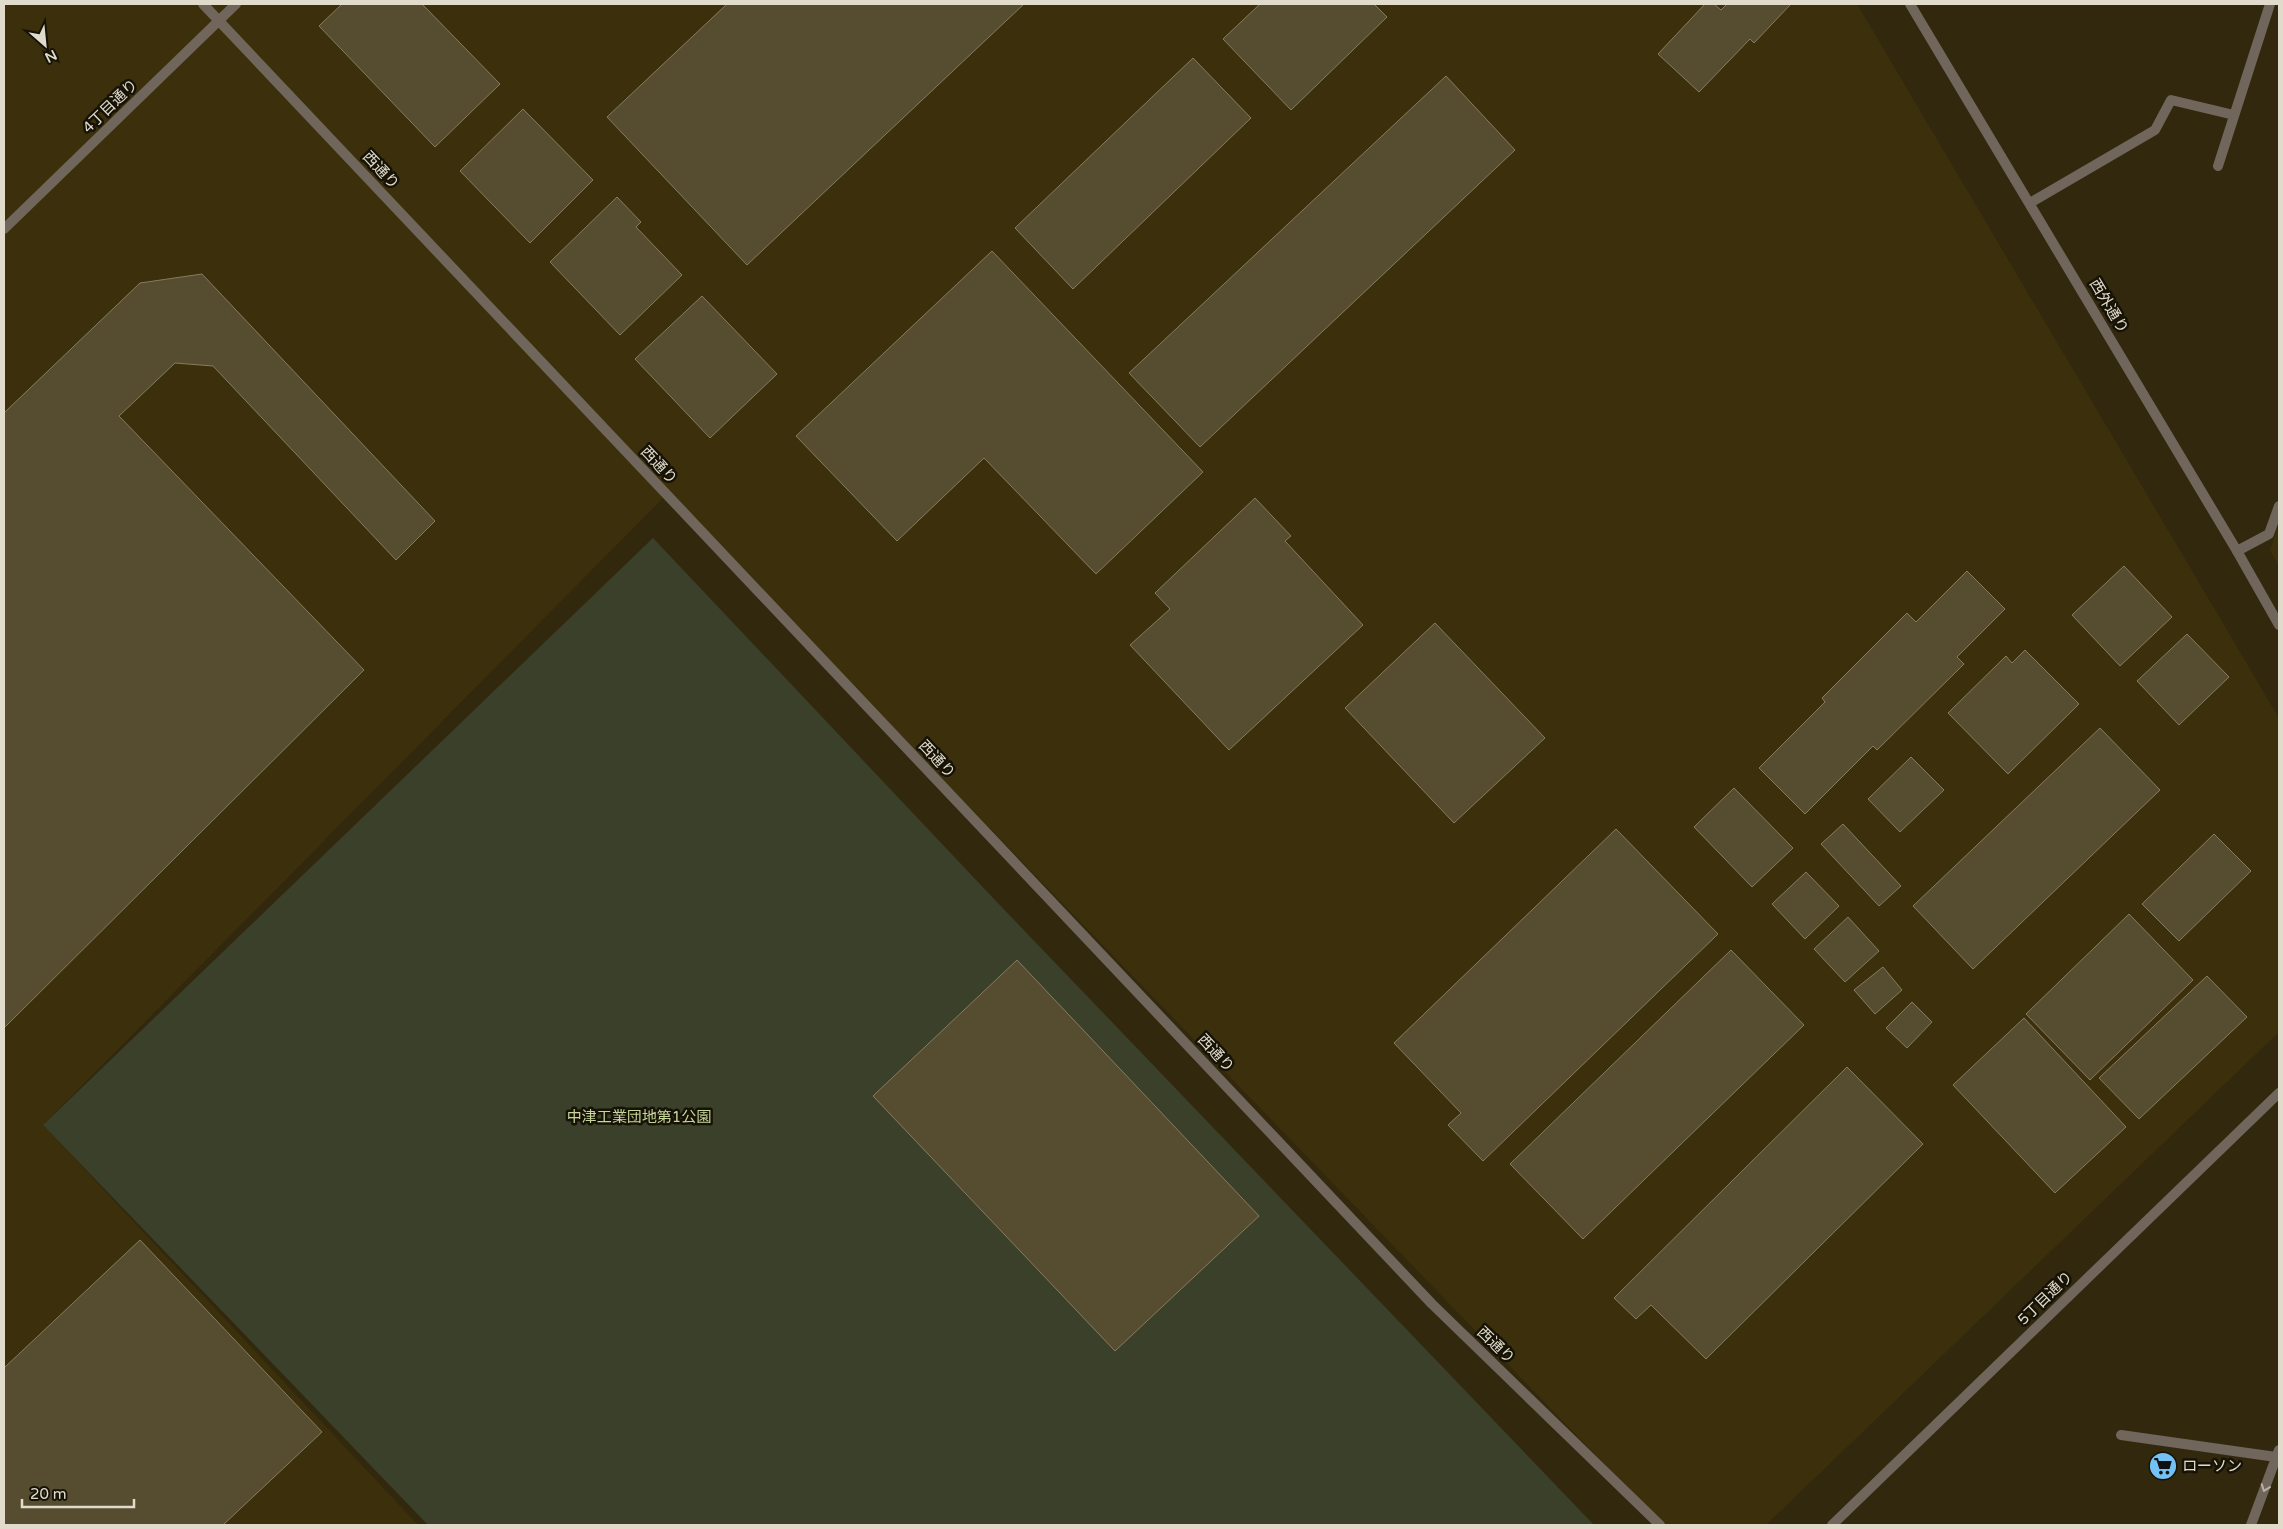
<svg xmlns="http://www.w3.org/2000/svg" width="2283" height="1529" viewBox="0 0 2283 1529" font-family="'Varela Round','Noto Sans JP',sans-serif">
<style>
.built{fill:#3c300c}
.green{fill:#3b402a}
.building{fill:#564d31;stroke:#877c5f}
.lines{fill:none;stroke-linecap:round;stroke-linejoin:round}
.service{stroke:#70665c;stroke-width:10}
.minor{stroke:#70665c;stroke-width:10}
.tertiary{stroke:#70665c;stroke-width:10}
.oneway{stroke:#b9b2a4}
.labels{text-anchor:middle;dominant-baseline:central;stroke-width:5;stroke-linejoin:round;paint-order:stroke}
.street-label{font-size:15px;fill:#e0dbcb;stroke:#161206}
.park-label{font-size:15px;fill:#c7d69b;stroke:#161206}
.poi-label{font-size:15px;fill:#e0dbcb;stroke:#161206;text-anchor:start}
</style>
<rect width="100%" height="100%" fill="#31280d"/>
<path class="built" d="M 4,4 L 1857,4 L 2279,718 L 2279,1032 L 1766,1525 L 1663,1525 L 667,494 L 43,1125 L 418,1525 L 4,1525 Z
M 2279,524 L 2279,566 L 2270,550 Z"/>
<path class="green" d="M 653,538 L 995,900 L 1594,1525 L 428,1525 L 43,1125 Z"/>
<path class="building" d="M 342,4 L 422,4 L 500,84 L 435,147 L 319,26 Z
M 727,4 L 1024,4 L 747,265 L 607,117 Z
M 1260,4 L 1374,4 L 1387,17 L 1291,110 L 1223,39 Z
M 1705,4 L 1714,4 L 1721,10 L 1727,4 L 1791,4 L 1754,43 L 1750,39 L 1699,92 L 1658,54 Z
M 1193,58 L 1251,118 L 1073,289 L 1015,228 Z
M 1446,76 L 1515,150 L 1200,447 L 1129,373 Z
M 523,109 L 593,180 L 530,243 L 460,171 Z
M 617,197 L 641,222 L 636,227 L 682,275 L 620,335 L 550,262 Z
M 992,251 L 1203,472 L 1096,574 L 984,458 L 897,541 L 796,436 Z
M 202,274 L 435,521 L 396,560 L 213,366 L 175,363 L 119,416 L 364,670 L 4,1028 L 4,413 L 140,283 Z
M 702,296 L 777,374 L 710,438 L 635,359 Z
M 1255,498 L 1291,536 L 1285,541 L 1363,625 L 1229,750 L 1130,645 L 1170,609 L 1155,593 Z
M 2124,566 L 2172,617 L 2120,666 L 2072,615 Z
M 1967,571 L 2005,609 L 1957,657 L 1964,664 L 1877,750 L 1873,746 L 1805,814 L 1759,768 L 1825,702 L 1822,698 L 1907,613 L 1916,622 Z
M 1435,623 L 1545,738 L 1454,823 L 1345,708 Z
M 2187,634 L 2229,677 L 2179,725 L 2137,681 Z
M 2025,650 L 2079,704 L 2008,774 L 1948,713 L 2006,656 L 2012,663 Z
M 2100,728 L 2160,790 L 1973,969 L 1913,906 Z
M 1911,757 L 1944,790 L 1900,832 L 1868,799 Z
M 1734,788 L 1793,848 L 1752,887 L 1694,827 Z
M 1843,824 L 1901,886 L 1879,906 L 1821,844 Z
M 1616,829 L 1718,934 L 1483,1161 L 1448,1125 L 1461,1113 L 1394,1043 Z
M 2214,834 L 2251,871 L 2179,941 L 2142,904 Z
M 1806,872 L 1839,906 L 1805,939 L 1772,904 Z
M 2129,914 L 2193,980 L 2090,1080 L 2026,1014 Z
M 1848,917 L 1879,951 L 1845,982 L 1814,949 Z
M 1731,950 L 1804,1025 L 1583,1239 L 1510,1164 Z
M 1017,960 L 1259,1216 L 1115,1351 L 873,1096 Z
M 1883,967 L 1902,990 L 1875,1014 L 1854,990 Z
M 2207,976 L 2247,1017 L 2139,1119 L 2099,1078 Z
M 1912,1002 L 1932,1022 L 1907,1048 L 1886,1028 Z
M 2024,1018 L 2126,1127 L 2055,1193 L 1953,1085 Z
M 1847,1067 L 1923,1144 L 1706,1359 L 1651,1305 L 1636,1319 L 1614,1298 Z
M 140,1240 L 322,1432 L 223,1525 L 4,1525 L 4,1368 Z"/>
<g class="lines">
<path class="service" d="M 2121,1435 L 2276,1457"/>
<path class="minor" d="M 2218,166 L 2270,4
M 2030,203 L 2155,130 L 2171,100 L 2234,115
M 2237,551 L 2269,534 L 2279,506
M 2251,1525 L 2279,1450"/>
<path class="tertiary" d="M 203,4 L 1432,1304 L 1660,1525
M 1910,4 L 2237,551 L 2279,625
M 4,229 L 236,4
M 1832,1525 L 2279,1093"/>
</g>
<defs><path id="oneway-chevron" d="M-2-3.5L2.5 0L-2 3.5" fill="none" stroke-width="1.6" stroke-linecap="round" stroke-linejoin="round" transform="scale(1.25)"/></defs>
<use class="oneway" href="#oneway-chevron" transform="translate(2265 1488) rotate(110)"/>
<defs>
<symbol id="supermarket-disc" viewBox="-11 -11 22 22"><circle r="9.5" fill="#73c1f5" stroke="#161206"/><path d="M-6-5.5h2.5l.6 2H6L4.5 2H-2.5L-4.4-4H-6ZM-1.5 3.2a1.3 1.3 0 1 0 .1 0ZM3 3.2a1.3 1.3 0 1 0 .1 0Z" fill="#111"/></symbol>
</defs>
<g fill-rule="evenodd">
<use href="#supermarket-disc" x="2147" y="1450" width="32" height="32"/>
</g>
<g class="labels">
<g class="street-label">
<text transform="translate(110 106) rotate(-44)">4丁目通り</text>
<text transform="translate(381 170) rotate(47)">西通り</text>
<text transform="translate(2109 306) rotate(59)">西外通り</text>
<text transform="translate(659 465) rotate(47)">西通り</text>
<text transform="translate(937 759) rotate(47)">西通り</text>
<text transform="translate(1216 1053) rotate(47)">西通り</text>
<text transform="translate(2045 1298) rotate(-44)">5丁目通り</text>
<text transform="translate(1496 1345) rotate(44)">西通り</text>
</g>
<g class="park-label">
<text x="639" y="1117">中津工業団地第1公園</text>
</g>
<g class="poi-label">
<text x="2182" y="1466">ローソン</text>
</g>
</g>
<rect width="2283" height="1529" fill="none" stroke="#e0dbcb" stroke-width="10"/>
<g transform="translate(45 45) rotate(153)" stroke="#161206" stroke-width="4" paint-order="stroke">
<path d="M0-4L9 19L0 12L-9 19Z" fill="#e0dbcb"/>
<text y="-8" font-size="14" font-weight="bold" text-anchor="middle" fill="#e0dbcb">N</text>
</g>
<path d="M22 1499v8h112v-8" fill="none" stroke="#e0dbcb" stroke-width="2.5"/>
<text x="30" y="1499" font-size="15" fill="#e0dbcb" stroke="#161206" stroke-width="4" paint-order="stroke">20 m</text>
</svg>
